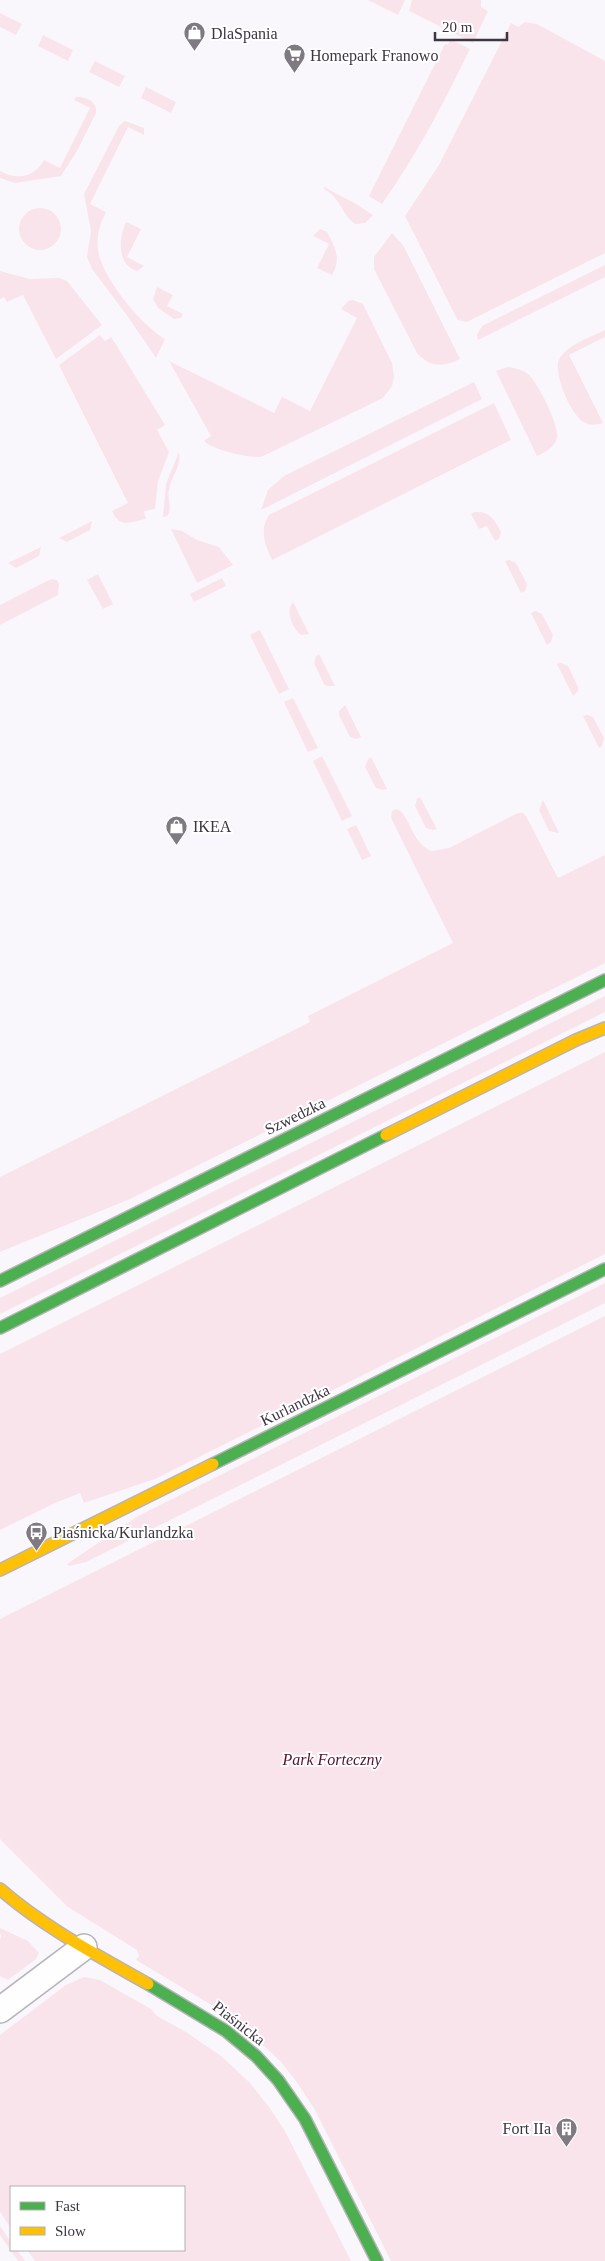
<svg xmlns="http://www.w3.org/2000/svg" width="605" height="2261" viewBox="0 0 605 2261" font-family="Georgia,serif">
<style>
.green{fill:#fae4ec}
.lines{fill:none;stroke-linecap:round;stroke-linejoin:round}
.street-casing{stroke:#b7b3ba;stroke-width:28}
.fast-casing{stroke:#b7b3ba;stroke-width:14}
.slow-casing{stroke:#b7b3ba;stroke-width:14}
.street{stroke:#fefefe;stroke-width:25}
.fast{stroke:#4caf50;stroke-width:11}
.slow{stroke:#ffc107;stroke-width:11}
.labels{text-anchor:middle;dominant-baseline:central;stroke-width:4;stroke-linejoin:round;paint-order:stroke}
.poi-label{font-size:16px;fill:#3d3641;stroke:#fff;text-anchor:start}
.street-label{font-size:16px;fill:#3d3641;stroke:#fff}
.park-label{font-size:16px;font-style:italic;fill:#570f2e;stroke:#fff}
</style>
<rect width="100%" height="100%" fill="#f9f7fb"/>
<path class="green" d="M 368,0 L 405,0 L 398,15 Z
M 412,0 L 481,0 L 481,7 L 488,11 L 473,43 L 409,11 Z
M 0,13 L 22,24 L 16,35 L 0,27 Z
M 525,22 L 537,24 L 605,61 L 605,253 L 467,322 L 458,320 L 456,317 L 405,216 L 439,165 L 511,23 L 518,27 Z
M 43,35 L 73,50 L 68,61 L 38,46 Z
M 450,39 L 470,49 C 443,104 418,153 382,204 L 369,196 L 445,44 L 448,45 Z
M 95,61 L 125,76 L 119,87 L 89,72 Z
M 146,87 L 176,102 L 171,113 L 141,98 Z
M 76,97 C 86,96 98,102 96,113 L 77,151 L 61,176 L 15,183 L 0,178 L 0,171 C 17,180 34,178 44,160 L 60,168 L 90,108 L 74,100 Z
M 125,121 L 144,128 L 144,135 L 128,127 L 90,204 L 106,212 C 100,224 96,236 98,250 C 102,278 141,325 165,339 L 156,358 L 126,314 L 92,269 L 87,257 L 91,231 L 84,194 L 119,126 Z
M 324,187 L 356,204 L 373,215 L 365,223 L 355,224 C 341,214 342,199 324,189 Z
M19 229a21 21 0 1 1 42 0a21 21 0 1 1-42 0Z
M 126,222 L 141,229 L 127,257 L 144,266 L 137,271 C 116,265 119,237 126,222 Z
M 320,229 L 327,232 C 335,248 342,258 332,275 L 317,268 L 329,244 L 313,236 Z
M 392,233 L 403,245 L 460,359 C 444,367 430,368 417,353 L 374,269 L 374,257 Z
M 605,265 L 605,277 L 478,340 L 477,335 L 482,326 Z
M 0,271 L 30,279 L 59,278 L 67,281 L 102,325 L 56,359 L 23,295 L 7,302 L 4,297 L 0,299 Z
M 157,287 L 173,295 L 167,306 L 183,314 L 181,318 L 174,319 L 158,308 L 153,299 Z
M 353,300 L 363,304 L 392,363 L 394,377 L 392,386 L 383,398 L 261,457 C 248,458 213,450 204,441 L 211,436 L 169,361 L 274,413 L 282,397 L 310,411 L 357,318 L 341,309 L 348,301 Z
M 605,330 L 605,337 L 569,355 L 603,423 C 596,425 590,426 584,422 C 571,416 553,373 559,360 C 567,344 590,338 605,330 Z
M 100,335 L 105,341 L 111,337 L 115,343 L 165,425 L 157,430 L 169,452 L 158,481 L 155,509 L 144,511 L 146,519 C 129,522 120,529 112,511 L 128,503 L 59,365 Z
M 508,367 C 516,368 523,370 529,375 C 538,383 560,427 557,438 C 554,448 545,452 537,456 L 496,371 Z
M 474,382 L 482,399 L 261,510 L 268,490 L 284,476 Z
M 494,403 L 511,440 L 272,560 C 265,545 259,530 269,515 Z
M 179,452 C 182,467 171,476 169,490 C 167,499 173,509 167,516 L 163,517 L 166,484 Z
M 475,512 C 490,511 494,519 501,532 L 499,539 L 495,541 L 487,526 L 479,529 L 471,514 Z
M 92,521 L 90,530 L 67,542 L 59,538 Z
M 171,529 L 182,531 L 197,540 L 219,547 L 233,565 L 197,583 Z
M 41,547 L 39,556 L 16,568 L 8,563 Z
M 509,560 L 516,563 L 527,584 L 525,591 L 521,593 L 505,561 Z
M 98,574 L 113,604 L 103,609 L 87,580 Z
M 222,578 L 226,586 L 194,602 L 190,594 Z
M 51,579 L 57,580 L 59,584 L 58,595 L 0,625 L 0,605 Z
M 293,602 L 309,634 L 301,635 C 292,628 285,611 293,602 Z
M 535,611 L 542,614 L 553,635 L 551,642 L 547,645 L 531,613 Z
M 260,630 L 289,689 L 279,694 L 250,635 Z
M 319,654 L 335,686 L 327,686 L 324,684 L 314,663 L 316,656 Z
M 561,663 L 568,666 L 578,687 L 578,691 L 573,696 L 557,664 Z
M 293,698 L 318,748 L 308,752 L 284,702 Z
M 345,705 L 361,737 L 357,739 L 350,737 L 339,715 L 339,711 Z
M 587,715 L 593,717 L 604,738 L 602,746 L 599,748 L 583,716 Z
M 322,756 L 352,816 L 342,821 L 313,761 Z
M 371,757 L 387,789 L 383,790 L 376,788 L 365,767 L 368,759 Z
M 420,797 L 437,829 L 433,830 L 426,828 L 415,806 L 417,799 Z
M 543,800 L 559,833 L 549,831 L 539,810 Z
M 396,809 C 410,812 410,843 432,851 L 449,848 L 518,813 L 523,813 L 526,816 L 558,878 L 605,855 L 605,963 L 130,1199 L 0,1252 L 0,1177 L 310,1022 L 308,1016 L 453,943 L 391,818 L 392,811 Z
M 356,825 L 371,856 L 362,860 L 347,829 Z
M 605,996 L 605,1012 L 0,1314 L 0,1298 Z
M 605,1052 L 605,1254 L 155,1479 L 84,1503 L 80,1493 L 53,1504 L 0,1530 L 0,1354 Z
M 605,1283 L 605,1303 L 86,1562 L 69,1566 L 67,1564 L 138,1516 Z
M 605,1316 L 605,2261 L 391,2261 L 315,2110 L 296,2081 L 281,2062 L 244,2027 L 213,2006 L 136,1960 L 139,1956 L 137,1950 L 68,1907 L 0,1839 L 0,1619 Z
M 0,1928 L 28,1941 L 39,1953 L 36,1959 L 8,1980 L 0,1976 L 0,1939 L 2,1936 L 0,1934 Z
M 84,1977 L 100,1980 L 151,2009 L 157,2016 L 186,2032 L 221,2056 L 249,2082 L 269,2107 L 285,2131 L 351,2261 L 35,2261 L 27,2250 L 184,2250 L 184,2187 L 11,2187 L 11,2228 L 0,2212 L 0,2035 L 66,1985 Z
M 0,2226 L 11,2242 L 11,2250 L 17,2250 L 25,2261 L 18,2261 L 0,2235 Z"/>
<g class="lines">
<defs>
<path id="street" d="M 0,2010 L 84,1947"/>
<path id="fast" d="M 0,1281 L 605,980
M 0,1328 L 386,1135
M 213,1464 L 605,1269
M 148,1984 L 226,2031 L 256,2056 L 278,2080 L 305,2119 L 377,2261"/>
<path id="slow" d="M 386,1135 L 576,1040 L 605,1028
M 0,1570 L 213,1464
M 0,1889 C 45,1928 97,1955 148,1984"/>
</defs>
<use href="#street" class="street-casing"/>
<use href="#fast" class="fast-casing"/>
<use href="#slow" class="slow-casing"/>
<use href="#street" class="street"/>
<use href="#fast" class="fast"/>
<use href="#slow" class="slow"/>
</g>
<defs>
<symbol id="shop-pin" viewBox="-11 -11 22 30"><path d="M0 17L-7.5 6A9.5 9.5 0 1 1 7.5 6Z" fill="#7f7a82" stroke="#fff"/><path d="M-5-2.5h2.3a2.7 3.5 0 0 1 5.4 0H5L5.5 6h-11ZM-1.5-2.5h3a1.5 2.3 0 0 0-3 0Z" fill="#fff"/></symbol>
<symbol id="supermarket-pin" viewBox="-11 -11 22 30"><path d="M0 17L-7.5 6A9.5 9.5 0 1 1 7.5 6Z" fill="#7f7a82" stroke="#fff"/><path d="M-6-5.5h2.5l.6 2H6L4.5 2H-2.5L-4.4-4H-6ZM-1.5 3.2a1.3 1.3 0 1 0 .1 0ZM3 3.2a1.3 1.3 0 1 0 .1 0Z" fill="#fff"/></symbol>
<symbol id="bus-pin" viewBox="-11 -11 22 30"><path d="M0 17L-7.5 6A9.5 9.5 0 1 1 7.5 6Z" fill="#7f7a82" stroke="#fff"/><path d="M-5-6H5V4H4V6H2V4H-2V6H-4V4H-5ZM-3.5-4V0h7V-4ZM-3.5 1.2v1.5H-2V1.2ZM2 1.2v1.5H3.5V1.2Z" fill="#fff"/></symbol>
<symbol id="building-pin" viewBox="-11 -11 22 30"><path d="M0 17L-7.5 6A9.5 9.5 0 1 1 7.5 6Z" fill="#7f7a82" stroke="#fff"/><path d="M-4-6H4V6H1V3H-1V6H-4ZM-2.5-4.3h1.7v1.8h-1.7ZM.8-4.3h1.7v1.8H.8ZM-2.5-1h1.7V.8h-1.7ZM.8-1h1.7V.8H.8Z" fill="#fff"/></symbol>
</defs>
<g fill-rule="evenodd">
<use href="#shop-pin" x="182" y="20" width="25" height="34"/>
<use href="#supermarket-pin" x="282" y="42" width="25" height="34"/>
<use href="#shop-pin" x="164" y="814" width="25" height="34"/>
<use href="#bus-pin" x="24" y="1520" width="25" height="34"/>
<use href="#building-pin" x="554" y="2116" width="25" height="34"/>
</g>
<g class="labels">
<g class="poi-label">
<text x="211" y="33">DlaSpania</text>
<text x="310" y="55">Homepark Franowo</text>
<text x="193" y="826">IKEA</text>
<text x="53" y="1532">Piaśnicka/Kurlandzka</text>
<text x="551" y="2128" text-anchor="end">Fort IIa</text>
</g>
<g class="street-label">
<text transform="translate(295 1116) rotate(-26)">Szwedzka</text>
<text transform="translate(295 1405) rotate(-26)">Kurlandzka</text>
<text transform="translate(239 2023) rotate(38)">Piaśnicka</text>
</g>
<g class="park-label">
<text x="332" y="1759">Park Forteczny</text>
</g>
</g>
<rect x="10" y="2186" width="175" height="65" fill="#ffffff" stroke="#b1afb3"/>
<rect x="20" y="2202" width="25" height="8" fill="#4caf50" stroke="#b1afb3"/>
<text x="55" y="2211" font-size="15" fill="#3d3641">Fast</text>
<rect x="20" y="2227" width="25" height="8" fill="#ffc107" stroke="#b1afb3"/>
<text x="55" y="2236" font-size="15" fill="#3d3641">Slow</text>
<path d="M435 32v8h72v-8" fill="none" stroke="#3d3641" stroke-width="2.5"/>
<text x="442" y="32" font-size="15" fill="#3d3641" stroke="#ffffff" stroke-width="4" paint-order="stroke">20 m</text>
</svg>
